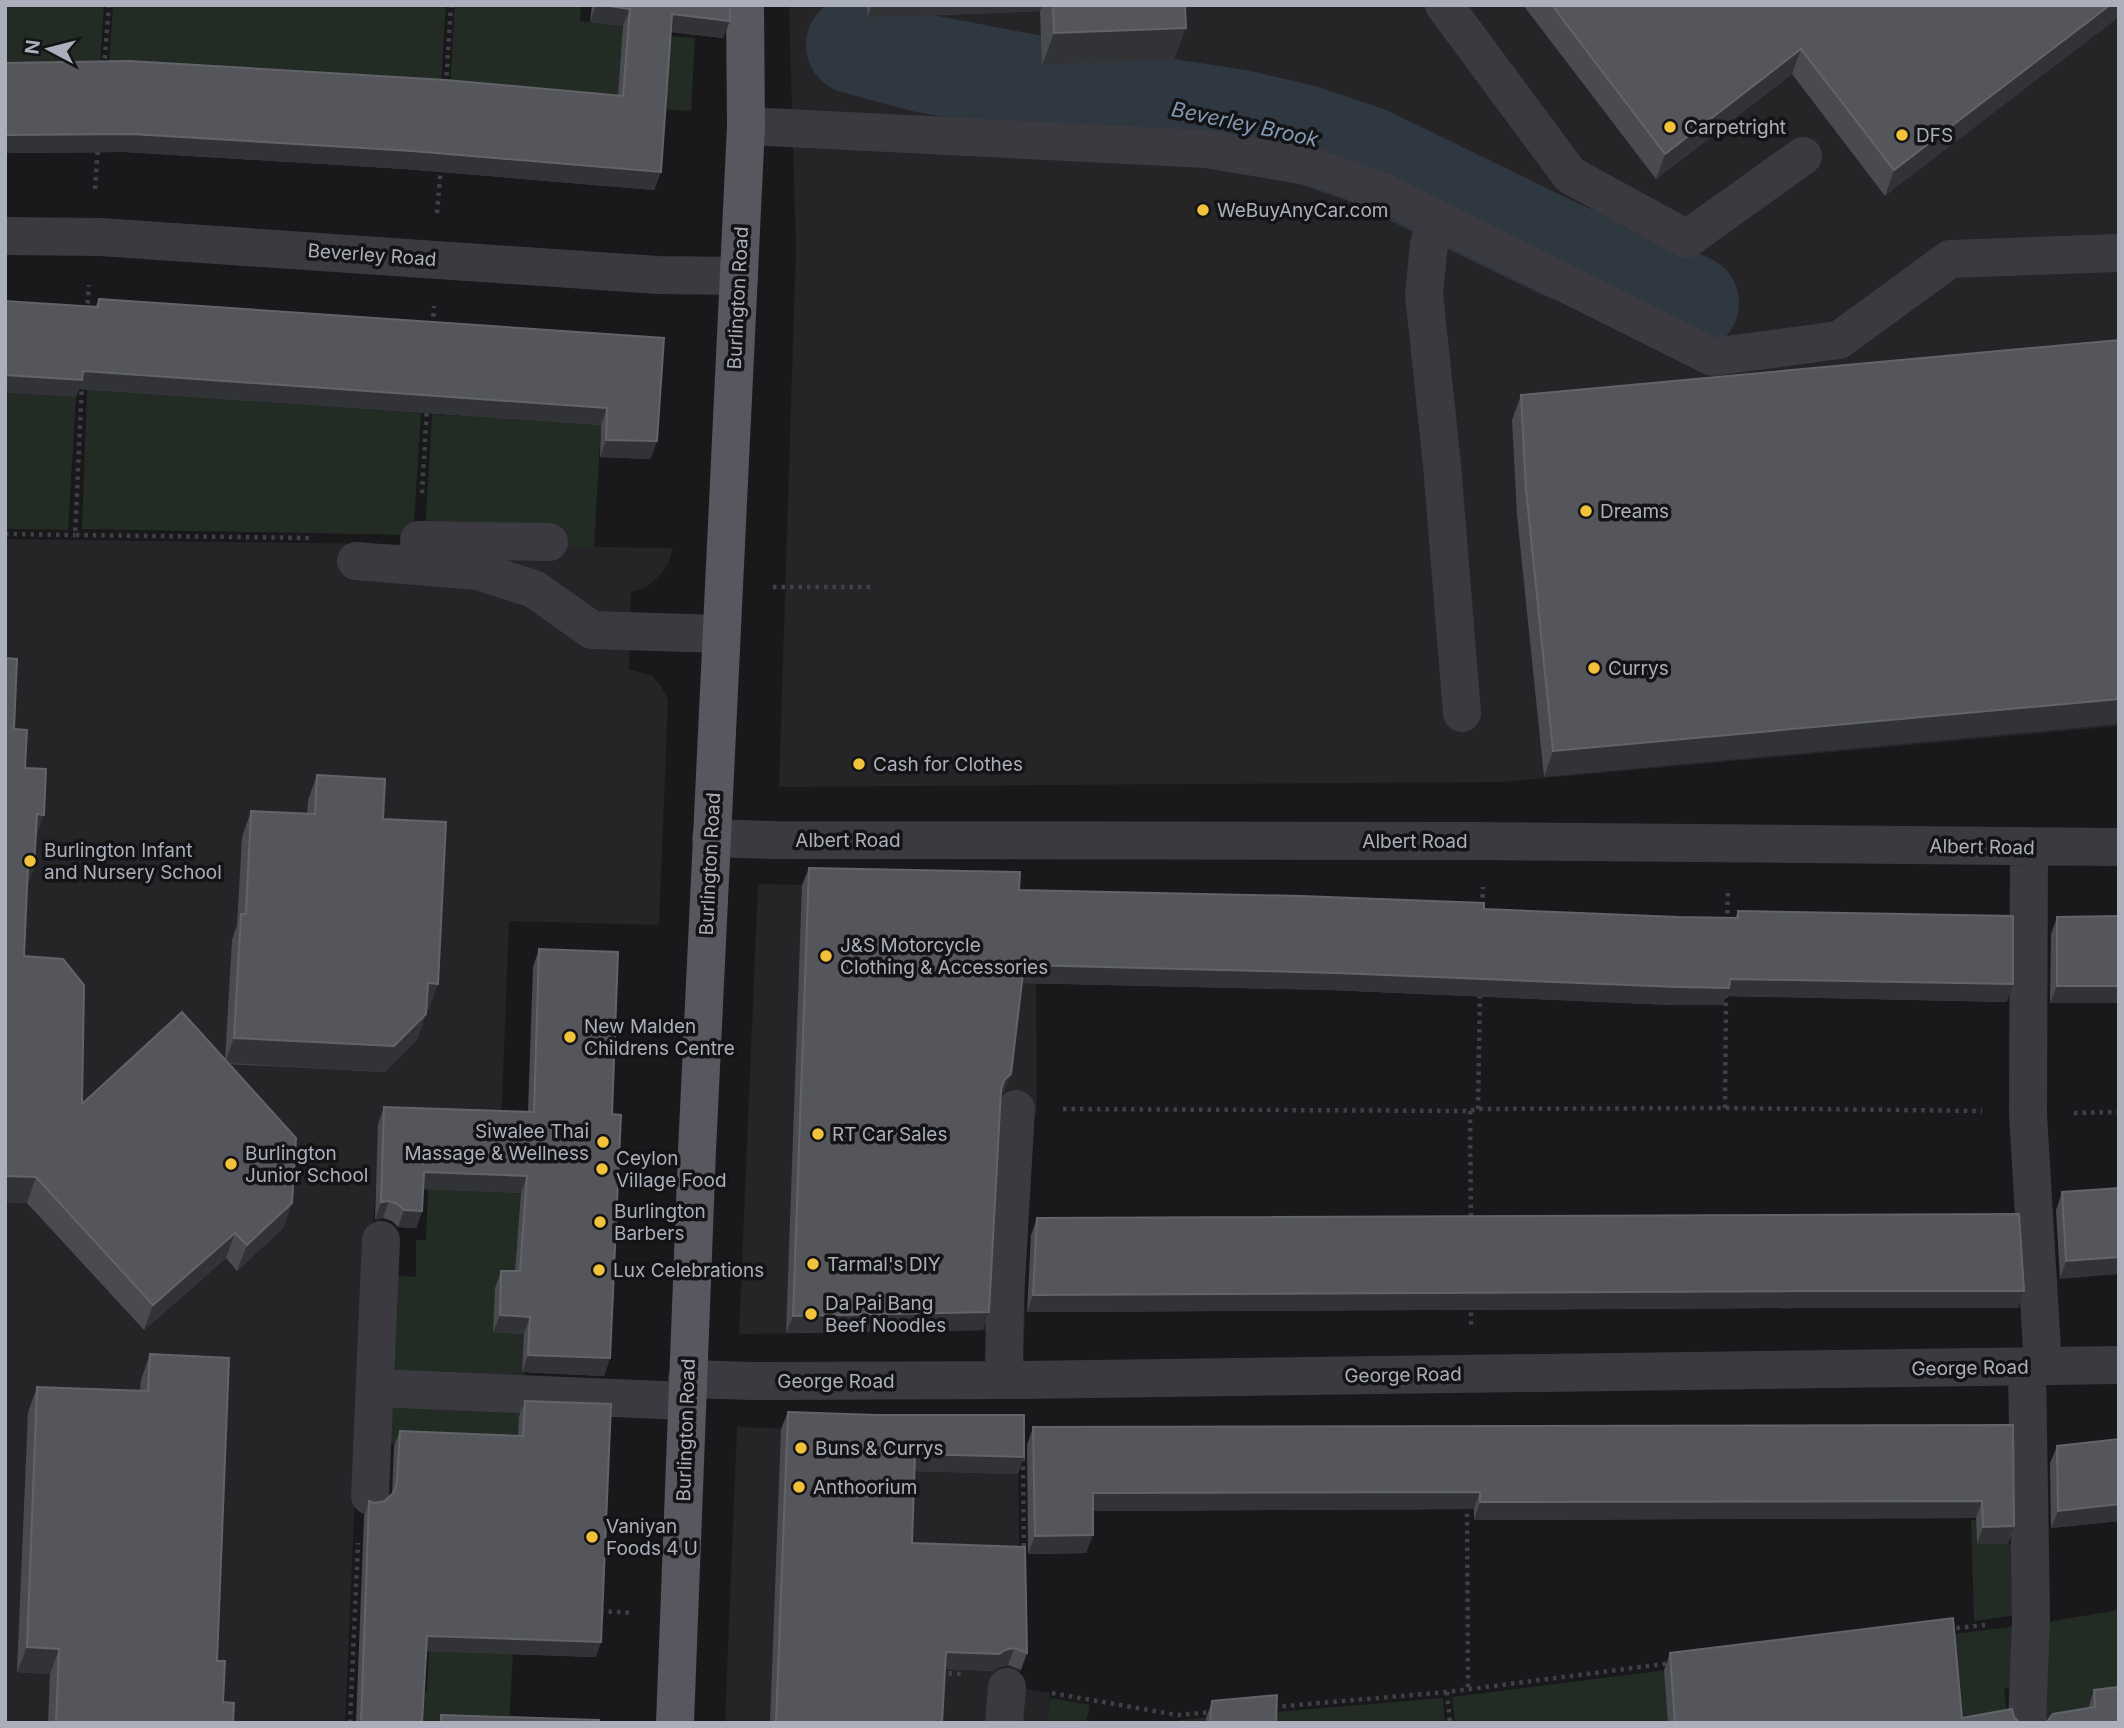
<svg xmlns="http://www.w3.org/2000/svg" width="2124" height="1728" viewBox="0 0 2124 1728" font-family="Inter,sans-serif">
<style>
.built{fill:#252528}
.green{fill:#232b25}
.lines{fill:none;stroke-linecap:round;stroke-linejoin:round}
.river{stroke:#2f3740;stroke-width:98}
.path{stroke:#404147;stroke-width:4.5;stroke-dasharray:3.5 5;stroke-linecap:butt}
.minor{stroke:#3a3a40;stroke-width:38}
.major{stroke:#56575f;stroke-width:38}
.wall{fill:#4a4b50}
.shaded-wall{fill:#323336}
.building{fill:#55565c;stroke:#62646a;stroke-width:2}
.poi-dot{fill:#f2c33a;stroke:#141416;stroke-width:2.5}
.labels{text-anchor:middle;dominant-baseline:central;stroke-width:7;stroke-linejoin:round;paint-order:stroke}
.poi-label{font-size:19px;fill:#abafbb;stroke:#141416;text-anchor:start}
.street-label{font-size:19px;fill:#abafbb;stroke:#141416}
.water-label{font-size:21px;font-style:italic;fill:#839ab5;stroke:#141416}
</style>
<rect width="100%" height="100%" fill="#19191b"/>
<path class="built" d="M 789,5 L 2116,5 L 2119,9 L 2119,726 L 1502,782 L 779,787 L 796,248 Z
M 5,539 L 673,548 L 668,564 L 657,578 L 646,587 L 631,592 L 629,669 L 653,676 L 662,688 L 668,700 L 659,925 L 509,921 L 501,1128 L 376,1188 L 360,1382 L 345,1723 L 5,1723 Z
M 758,884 L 1039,890 L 1036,984 L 1037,1114 L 1024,1115 L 1025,1330 L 739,1334 Z
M 737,1427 L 887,1432 L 1018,1432 L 1020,1688 L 1050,1693 L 1046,1723 L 725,1723 Z"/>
<path class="green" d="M 5,5 L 104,5 L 99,79 L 5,80 Z
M 113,5 L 446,5 L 440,98 L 108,78 Z
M 455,5 L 581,5 L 580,21 L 622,26 L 623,33 L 695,38 L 691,111 L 657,109 L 620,74 L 617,113 L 449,99 Z
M 87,389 L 421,413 L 413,535 L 82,529 Z
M 5,393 L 76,397 L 68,530 L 5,529 Z
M 432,414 L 601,424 L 594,547 L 554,547 L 425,535 Z
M 428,1189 L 538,1194 L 517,1244 L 516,1261 L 526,1338 L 524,1386 L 383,1380 L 388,1275 L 416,1277 L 416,1240 L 426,1240 Z
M 383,1397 L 520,1403 L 519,1417 L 530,1451 L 381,1444 Z
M 1971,1520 L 1976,1520 L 1977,1544 L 2018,1544 L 2018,1615 L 1974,1621 Z
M 2119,1610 L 2119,1704 L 2089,1723 L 2040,1723 L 2047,1624 L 2053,1621 Z
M 2018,1626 L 2019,1686 L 2004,1688 L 2008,1723 L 1455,1723 L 1452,1697 Z
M 429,1651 L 513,1654 L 509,1723 L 417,1723 L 419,1692 L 427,1692 Z
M 1050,1698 L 1090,1705 L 1086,1723 L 1046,1723 Z
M 1443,1698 L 1445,1723 L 1178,1723 L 1179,1720 Z"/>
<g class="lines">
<path class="river" d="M 855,45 L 922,63 L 1118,100 L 1241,119 L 1304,134 L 1369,156 L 1562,250 L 1690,303"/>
<path class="path" d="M 104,67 L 109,5
M 446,84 L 451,5
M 95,189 L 98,146
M 437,213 L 441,166
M 87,312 L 89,285
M 433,325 L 434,306
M 82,383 L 75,535 L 314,538
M 422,493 L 427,407
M 5,534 L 75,535
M 773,587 L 875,587
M 1482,906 L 1483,887
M 1727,922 L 1728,892
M 1725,1108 L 1726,994
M 1063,1109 L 1470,1111 L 1478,1109 L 1725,1108 L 1982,1111
M 1478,1109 L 1480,992
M 1470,1111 L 1471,1222
M 2074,1113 L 2119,1112
M 1471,1304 L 1471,1327
M 1023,1458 L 1024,1551
M 1467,1505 L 1468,1689
M 600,1611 L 633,1613
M 1948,1629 L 1985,1625
M 940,1673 L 963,1674
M 1447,1692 L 1450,1723
M 1052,1693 L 1177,1715 L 1213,1712
M 1274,1707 L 1447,1692 L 1672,1663
M 350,1723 L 358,1543"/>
<path class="minor" d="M 1444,5 L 1570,175 L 1687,239 L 1803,156
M 746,126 L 1206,149 L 1314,167 L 1383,192 L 1713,357 L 1839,340 L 1950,259 L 2119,253
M 1437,219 L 1429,244 L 1424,294 L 1442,465 L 1462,713
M 5,236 L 100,237 L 658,275 L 739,276
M 419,540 L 549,542
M 356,561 L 477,571 L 534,589 L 592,630 L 721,634
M 711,838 L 772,840 L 1474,841 L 2119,847
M 2029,847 L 2028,1114 L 2043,1367
M 687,1379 L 753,1381 L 1021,1380 L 2119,1365
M 1004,1380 L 1005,1298 L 1016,1109
M 376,1388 L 686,1401
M 370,1496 L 381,1240
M 1004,1723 L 1007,1687
M 2027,1723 L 2031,1619 L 2027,1367"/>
<path class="major" d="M 675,1723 L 697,1151 L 746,126 L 745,5"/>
</g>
<path class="wall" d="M 592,5 L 730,5 L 723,38 L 671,32 L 661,172 L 654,190 L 405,169 L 125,152 L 5,153 L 5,63 L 618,95 L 623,26 L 590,22 Z
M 867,5 L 1185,5 L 1174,60 L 1042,65 L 1040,11 L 867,18 Z
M 1523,5 L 2119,5 L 1885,196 L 1792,74 L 1656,179 Z
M 99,299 L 664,338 L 657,441 L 650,459 L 600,457 L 601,425 L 79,389 L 76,397 L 95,307 Z
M 2119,340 L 1544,777 L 1517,515 L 1512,420 L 1521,395 Z
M 5,658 L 14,729 L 25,768 L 36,838 L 34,867 L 27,886 L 24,956 L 82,1104 L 225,1060 L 232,940 L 237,925 L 242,837 L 251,811 L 307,814 L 308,800 L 317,775 L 383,819 L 429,1009 L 426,1009 L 426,1014 L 417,1039 L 385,1072 L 228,1064 L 292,1203 L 283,1228 L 237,1271 L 226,1258 L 144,1330 L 27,1203 L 5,1202 Z
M 809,868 L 1019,890 L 1678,917 L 1735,918 L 1738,911 L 2007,1002 L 1726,996 L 1723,1005 L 1671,1005 L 1331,990 L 1022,983 L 1004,1091 L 1000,1095 L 989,1312 L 982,1330 L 786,1333 L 802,885 Z
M 2119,916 L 2119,1003 L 2050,1003 L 2051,934 L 2057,917 Z
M 539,949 L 612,1114 L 610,1358 L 604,1376 L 522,1372 L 524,1334 L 493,1332 L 495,1288 L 501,1271 L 515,1271 L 521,1193 L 423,1189 L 422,1211 L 416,1228 L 398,1227 L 392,1221 L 383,1218 L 375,1220 L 378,1124 L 384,1107 L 528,1111 L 533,967 Z
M 2119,1188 L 2060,1279 L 2056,1210 L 2062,1192 Z
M 1037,1218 L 2024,1291 L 2018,1308 L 1804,1308 L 1027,1312 L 1031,1235 Z
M 150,1354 L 223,1702 L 233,1723 L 48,1723 L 50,1674 L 17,1672 L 28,1412 L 37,1387 L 140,1391 L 141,1380 Z
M 525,1401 L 596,1657 L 426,1651 L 422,1723 L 356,1723 L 364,1516 L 369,1501 L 375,1503 L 385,1501 L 392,1494 L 394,1446 L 400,1431 L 518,1436 L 519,1416 Z
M 788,1412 L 1018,1474 L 914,1471 L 912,1543 L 1027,1653 L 1021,1670 L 1008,1665 L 998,1667 L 993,1671 L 945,1669 L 942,1723 L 770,1723 L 781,1429 Z
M 2013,1425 L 2014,1526 L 2008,1544 L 1977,1544 L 1976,1518 L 1474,1520 L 1474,1509 L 1093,1511 L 1086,1553 L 1028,1554 L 1027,1445 L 1033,1427 Z
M 2119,1439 L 2119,1521 L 2051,1528 L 2050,1463 L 2057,1446 Z
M 1670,1653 L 1962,1718 L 2014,1717 L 2020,1723 L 1668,1723 L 1664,1670 Z
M 2094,1690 L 2119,1723 L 2088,1709 Z
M 1212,1701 L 1276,1723 L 1206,1723 L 1206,1718 Z"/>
<path class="shaded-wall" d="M 596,5 L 630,9 L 623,26 L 590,22 Z
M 872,5 L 1043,5 L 1040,11 L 867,18 Z
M 2110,5 L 2119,5 L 2119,17 L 1885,196 L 1894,170 Z
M 672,14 L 730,21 L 723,38 L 665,31 Z
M 1186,28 L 1174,60 L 1042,65 L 1054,33 Z
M 1801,49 L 1792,74 L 1656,179 L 1665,154 Z
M 131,134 L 412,151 L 661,172 L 654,190 L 405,169 L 125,152 L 5,153 L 5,135 Z
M 83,371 L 607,408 L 601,425 L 79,389 L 76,397 L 5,393 L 5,375 Z
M 606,440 L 657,441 L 650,459 L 600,457 Z
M 2119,699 L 2119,724 L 1544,777 L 1553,751 Z
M 37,814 L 44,815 L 35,840 Z
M 28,866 L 34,867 L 25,892 Z
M 1024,965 L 1730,979 L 2013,984 L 2007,1002 L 1726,996 L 1723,1005 L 1671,1005 L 1331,990 L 1017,983 Z
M 428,983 L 438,984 L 429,1009 L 419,1009 Z
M 2057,986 L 2119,986 L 2119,1003 L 2050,1003 Z
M 426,1014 L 417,1039 L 385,1072 L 225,1063 L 234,1038 Z
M 1011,1074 L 1004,1091 L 997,1098 L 1004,1080 Z
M 424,1172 L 527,1176 L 521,1193 L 417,1189 Z
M 5,1176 L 36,1177 L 27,1203 L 5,1202 Z
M 389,1201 L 383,1218 L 375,1220 L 381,1202 Z
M 292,1203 L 283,1228 L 237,1271 L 247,1245 Z
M 404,1210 L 422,1211 L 416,1228 L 398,1227 Z
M 235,1233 L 226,1258 L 144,1330 L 153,1305 Z
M 2119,1257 L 2119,1274 L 2060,1279 L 2066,1261 Z
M 1810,1291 L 2024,1291 L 2018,1308 L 1804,1308 L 1027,1312 L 1033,1295 Z
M 989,1312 L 982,1330 L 786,1333 L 793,1316 Z
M 500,1315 L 530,1317 L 524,1334 L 493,1332 Z
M 528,1355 L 610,1358 L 604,1376 L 522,1372 Z
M 915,1454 L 1024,1457 L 1018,1474 L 909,1471 Z
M 1480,1492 L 1474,1509 L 1086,1511 L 1093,1493 Z
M 1982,1501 L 1976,1518 L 1474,1520 L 1480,1502 Z
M 2119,1504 L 2119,1521 L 2051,1528 L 2058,1511 Z
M 2014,1526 L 2008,1544 L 1977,1544 L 1983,1527 Z
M 1093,1535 L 1086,1553 L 1028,1554 L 1035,1536 Z
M 427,1636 L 601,1642 L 596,1657 L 421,1651 Z
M 27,1647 L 59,1649 L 50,1674 L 17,1672 Z
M 1014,1648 L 1008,1665 L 998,1667 L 993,1671 L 940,1669 L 946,1652 L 1005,1650 Z"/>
<path class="building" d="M 602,5 L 730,5 L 730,21 L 672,14 L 661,172 L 412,151 L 131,134 L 5,135 L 5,63 L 129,61 L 446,80 L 623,96 L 630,9 Z
M 1053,5 L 1185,5 L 1186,28 L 1054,33 Z
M 1552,5 L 2110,5 L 1894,170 L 1801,49 L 1665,154 Z
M 99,299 L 664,338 L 657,441 L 606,440 L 607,408 L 83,371 L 82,380 L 5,375 L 5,301 L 98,307 Z
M 2119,340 L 2119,699 L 1553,751 L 1526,489 L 1521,395 Z
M 5,658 L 17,659 L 14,729 L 27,730 L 25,768 L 46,769 L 44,815 L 37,814 L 34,867 L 28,866 L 24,956 L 63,959 L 84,985 L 82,1104 L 182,1012 L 296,1138 L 292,1203 L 247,1245 L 235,1233 L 153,1305 L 36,1177 L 5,1176 Z
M 317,775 L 385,779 L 383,819 L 446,822 L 438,984 L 428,983 L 426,1014 L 394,1046 L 234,1038 L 241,914 L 246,914 L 251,811 L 315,814 Z
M 809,868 L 1020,872 L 1019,890 L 1301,896 L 1484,903 L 1484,909 L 1678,917 L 1738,918 L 1738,911 L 2013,916 L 2013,984 L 1730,979 L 1729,988 L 1678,987 L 1337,973 L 1024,965 L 1011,1074 L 1004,1080 L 1001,1090 L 989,1312 L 793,1316 Z
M 2119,916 L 2119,986 L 2057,986 L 2057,917 Z
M 539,949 L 618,952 L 612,1114 L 621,1115 L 610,1358 L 528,1355 L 530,1317 L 500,1315 L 501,1271 L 520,1271 L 527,1176 L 424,1172 L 422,1211 L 404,1210 L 398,1204 L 389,1201 L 381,1202 L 384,1107 L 534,1112 Z
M 2119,1188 L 2119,1257 L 2066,1261 L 2062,1192 Z
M 2019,1214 L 2024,1291 L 1810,1291 L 1033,1295 L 1037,1218 Z
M 150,1354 L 229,1358 L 217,1661 L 225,1661 L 223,1702 L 234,1703 L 233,1723 L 56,1723 L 59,1649 L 27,1647 L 37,1387 L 148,1391 Z
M 525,1401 L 611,1404 L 601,1642 L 427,1636 L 422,1723 L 361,1723 L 369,1501 L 375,1503 L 385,1501 L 394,1492 L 397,1482 L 400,1431 L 523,1436 Z
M 788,1412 L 877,1415 L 1024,1415 L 1024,1457 L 915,1454 L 912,1543 L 1025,1547 L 1027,1653 L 1014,1648 L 1005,1650 L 999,1654 L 946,1652 L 942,1723 L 776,1723 Z
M 2013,1425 L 2014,1526 L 1983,1527 L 1982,1501 L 1480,1502 L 1480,1492 L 1093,1493 L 1093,1535 L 1035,1536 L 1033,1427 Z
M 2119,1439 L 2119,1504 L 2058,1511 L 2057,1446 Z
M 1953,1618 L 1962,1718 L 2012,1709 L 2014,1717 L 2020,1723 L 1675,1723 L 1670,1653 Z
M 2119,1687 L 2119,1723 L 2046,1723 L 2053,1714 L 2095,1707 L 2094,1690 Z
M 1277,1695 L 1276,1723 L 1210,1723 L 1212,1701 Z
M 441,1715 L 599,1720 L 599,1723 L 441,1723 Z"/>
<g class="poi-dot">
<circle cx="1670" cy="127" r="7"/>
<circle cx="1902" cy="135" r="7"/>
<circle cx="1203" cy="210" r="7"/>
<circle cx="1586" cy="511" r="7"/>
<circle cx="1594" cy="668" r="7"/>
<circle cx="859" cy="764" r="7"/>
<circle cx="30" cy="861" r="7"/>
<circle cx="826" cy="956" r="7"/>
<circle cx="570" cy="1037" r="7"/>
<circle cx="818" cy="1134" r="7"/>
<circle cx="603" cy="1142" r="7"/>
<circle cx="231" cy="1164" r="7"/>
<circle cx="602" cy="1169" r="7"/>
<circle cx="600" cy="1222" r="7"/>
<circle cx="813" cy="1264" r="7"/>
<circle cx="599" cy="1270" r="7"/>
<circle cx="811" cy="1314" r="7"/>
<circle cx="801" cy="1448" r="7"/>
<circle cx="799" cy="1487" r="7"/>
<circle cx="592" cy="1537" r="7"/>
</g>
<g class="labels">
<g class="poi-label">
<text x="1684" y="127">Carpetright</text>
<text x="1916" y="135">DFS</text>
<text x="1217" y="210">WeBuyAnyCar.com</text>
<text x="1600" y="511">Dreams</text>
<text x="1608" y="668">Currys</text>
<text x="873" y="764">Cash for Clothes</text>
<text x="44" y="850">Burlington Infant<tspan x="44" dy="22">and Nursery School</tspan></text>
<text x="840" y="945">J&amp;S Motorcycle<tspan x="840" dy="22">Clothing &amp; Accessories</tspan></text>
<text x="584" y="1026">New Malden<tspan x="584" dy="22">Childrens Centre</tspan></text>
<text x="589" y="1131" text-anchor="end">Siwalee Thai<tspan x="589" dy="22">Massage &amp; Wellness</tspan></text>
<text x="832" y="1134">RT Car Sales</text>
<text x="245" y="1153">Burlington<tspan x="245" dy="22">Junior School</tspan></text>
<text x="616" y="1158">Ceylon<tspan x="616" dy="22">Village Food</tspan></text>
<text x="614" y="1211">Burlington<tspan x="614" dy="22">Barbers</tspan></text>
<text x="827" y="1264">Tarmal's DIY</text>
<text x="613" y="1270">Lux Celebrations</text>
<text x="825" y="1303">Da Pai Bang<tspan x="825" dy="22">Beef Noodles</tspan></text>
<text x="815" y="1448">Buns &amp; Currys</text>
<text x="813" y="1487">Anthoorium</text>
<text x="606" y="1526">Vaniyan<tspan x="606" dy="22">Foods 4 U</tspan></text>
</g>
<g class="street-label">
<text transform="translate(372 255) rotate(4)">Beverley Road</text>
<text transform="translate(738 298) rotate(-87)">Burlington Road</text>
<text x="848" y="840">Albert Road</text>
<text x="1415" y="841">Albert Road</text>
<text transform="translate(1982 847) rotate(1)">Albert Road</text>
<text transform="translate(710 864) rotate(-87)">Burlington Road</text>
<text transform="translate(1970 1368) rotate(-1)">George Road</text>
<text transform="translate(1403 1375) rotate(-1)">George Road</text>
<text x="836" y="1381">George Road</text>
<text transform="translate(686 1430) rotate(-88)">Burlington Road</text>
</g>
<g class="water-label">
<text transform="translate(1245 124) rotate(12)">Beverley Brook</text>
</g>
</g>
<rect width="2124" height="1728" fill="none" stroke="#abafbb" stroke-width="14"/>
<g transform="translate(49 49) rotate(277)" stroke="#141416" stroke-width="5" paint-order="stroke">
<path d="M0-5L12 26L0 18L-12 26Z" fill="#abafbb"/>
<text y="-10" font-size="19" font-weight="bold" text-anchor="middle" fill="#abafbb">N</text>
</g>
</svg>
